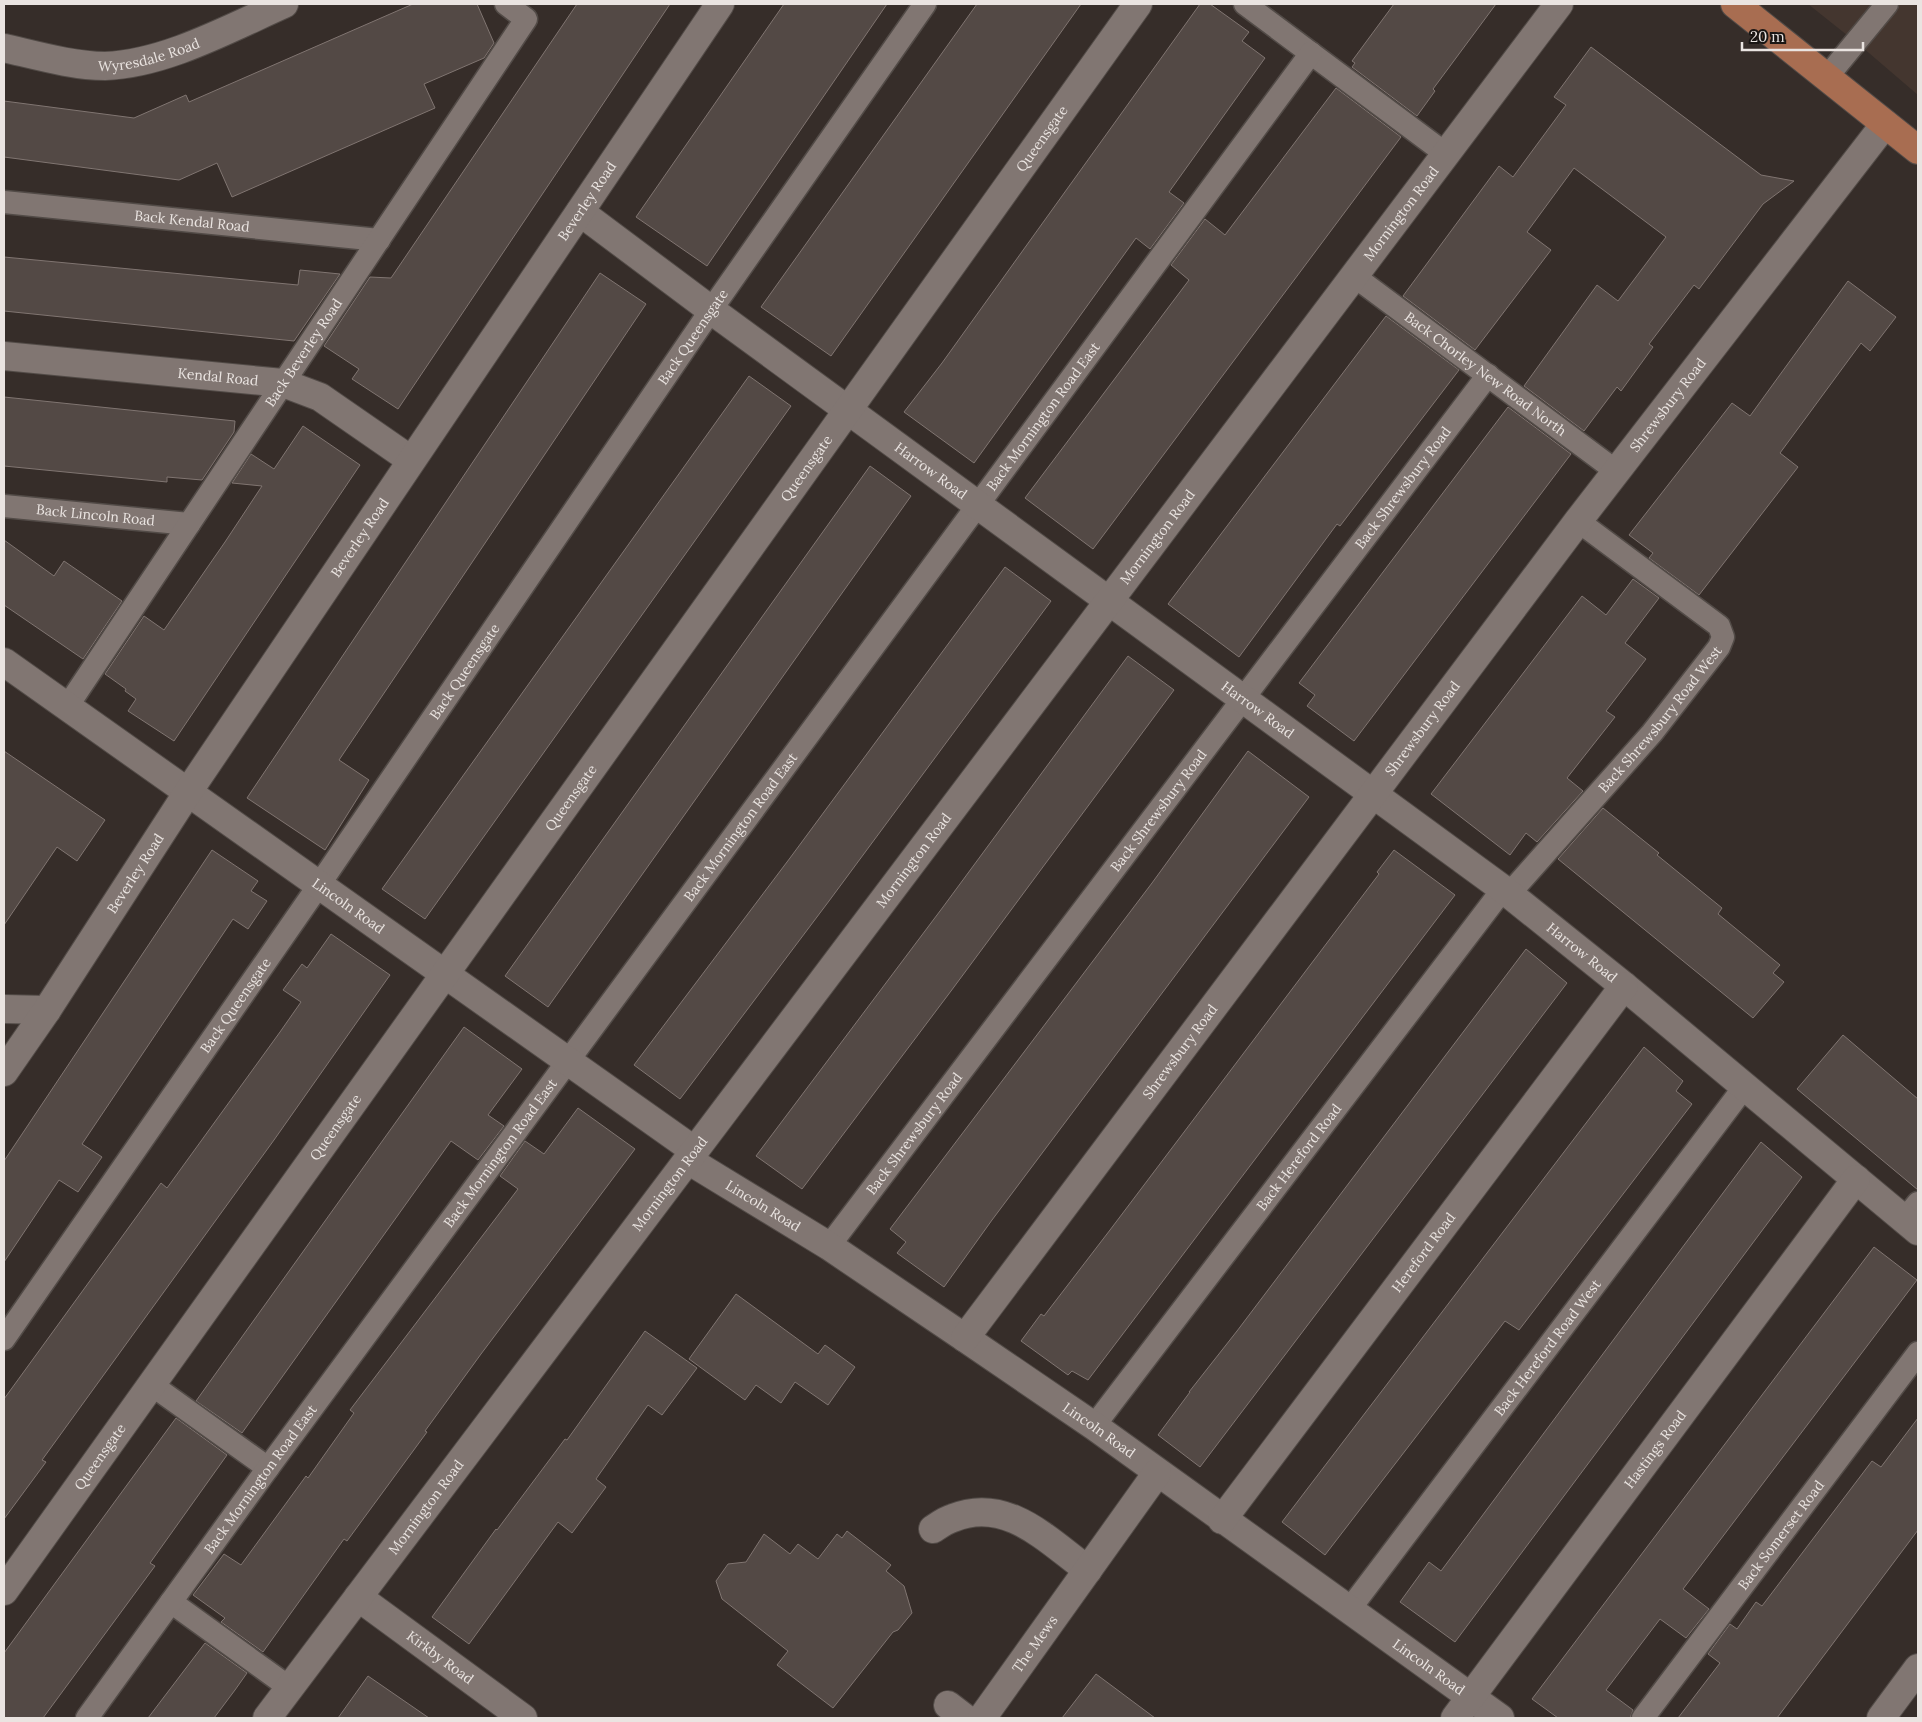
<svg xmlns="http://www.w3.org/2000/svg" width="1922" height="1722" viewBox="0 0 1922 1722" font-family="Lora,serif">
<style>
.built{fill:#44362f}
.building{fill:#534945;stroke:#807571}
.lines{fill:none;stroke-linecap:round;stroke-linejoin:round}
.service-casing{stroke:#524b47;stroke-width:25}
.minor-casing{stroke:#524b47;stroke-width:30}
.tertiary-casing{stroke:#524b47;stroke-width:30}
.primary-casing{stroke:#524b47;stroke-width:30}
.service{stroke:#817672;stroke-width:22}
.minor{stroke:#817672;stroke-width:28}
.tertiary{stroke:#817672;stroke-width:28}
.primary{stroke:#a86d51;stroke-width:28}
.labels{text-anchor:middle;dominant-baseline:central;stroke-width:4;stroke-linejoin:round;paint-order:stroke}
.street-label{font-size:14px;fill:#eae4e1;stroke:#1a1614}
</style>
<rect width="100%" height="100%" fill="#362d29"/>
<path class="built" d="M 1808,4 L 1918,4 L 1918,95 L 1862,47 Z"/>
<path class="building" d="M 413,4 L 477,4 L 494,43 L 484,58 L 424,84 L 435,108 L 232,197 L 217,163 L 179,180 L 4,157 L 4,101 L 134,118 L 186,95 L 189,102 Z
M 577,4 L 670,4 L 398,409 L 352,379 L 359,369 L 324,346 L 370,277 L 391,278 Z
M 784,4 L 887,4 L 707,266 L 636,217 Z
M 977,4 L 1081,4 L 831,356 L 761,307 Z
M 1200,4 L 1210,4 L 1249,32 L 1242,41 L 1265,58 L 1169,192 L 1184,203 L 1150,249 L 1136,238 L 974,463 L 904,412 L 942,363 Z
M 1394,4 L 1496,4 L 1433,89 L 1435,91 L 1417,116 L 1352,67 L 1355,63 L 1352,61 Z
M 1591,47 L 1761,175 L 1794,181 L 1763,204 L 1699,289 L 1694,285 L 1649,344 L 1653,347 L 1621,391 L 1617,387 L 1584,431 L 1524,386 L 1597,285 L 1618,301 L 1666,237 L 1574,168 L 1527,232 L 1551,250 L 1475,350 L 1403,296 L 1499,166 L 1513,177 L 1566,105 L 1554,97 Z
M 1336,88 L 1401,137 L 1093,549 L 1025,498 L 1189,280 L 1171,265 L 1205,219 L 1225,235 Z
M 4,257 L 298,285 L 300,270 L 340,274 L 294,341 L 4,311 Z
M 600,273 L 646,304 L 339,760 L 369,780 L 325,850 L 247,798 Z
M 1848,281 L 1896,317 L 1870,351 L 1861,343 L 1780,453 L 1798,467 L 1699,595 L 1649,558 L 1653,553 L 1629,535 L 1732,403 L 1750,416 Z
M 1386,316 L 1459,370 L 1340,526 L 1337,524 L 1239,657 L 1168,604 Z
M 749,376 L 791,406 L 425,919 L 382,889 Z
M 4,397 L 235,421 L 234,432 L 202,480 L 167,477 L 167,482 L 4,466 Z
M 1508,407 L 1571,454 L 1354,741 L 1307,706 L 1315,695 L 1299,683 Z
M 303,426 L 360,465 L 174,741 L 128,711 L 136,699 L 125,691 L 126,689 L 105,674 L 144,616 L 164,630 L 225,542 L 262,486 L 232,483 L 251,454 L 274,469 Z
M 870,466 L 911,496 L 548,1007 L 505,976 Z
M 4,540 L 54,576 L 64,561 L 122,601 L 83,659 L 4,605 Z
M 1005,567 L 1051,601 L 829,901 L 680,1099 L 634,1065 L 790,858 Z
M 1633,579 L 1659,598 L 1625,643 L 1646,659 L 1606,711 L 1615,717 L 1567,778 L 1583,791 L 1537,842 L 1526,833 L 1510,855 L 1431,794 L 1582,596 L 1606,615 Z
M 1128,656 L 1174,690 L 951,991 L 802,1189 L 756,1156 L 943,907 Z
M 4,751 L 105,820 L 77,861 L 57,847 L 4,925 Z
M 1248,751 L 1309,797 L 992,1220 L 944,1287 L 897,1253 L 906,1242 L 890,1229 L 1152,883 Z
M 1603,808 L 1659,853 L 1657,855 L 1722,908 L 1718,914 L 1780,965 L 1773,973 L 1784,982 L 1753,1018 L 1558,859 Z
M 212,850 L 258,881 L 251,891 L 267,901 L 248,929 L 233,919 L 82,1144 L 102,1157 L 78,1192 L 59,1180 L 4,1262 L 4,1161 Z
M 1394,850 L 1455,895 L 1088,1380 L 1072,1371 L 1068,1375 L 1021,1341 L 1041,1314 L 1044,1316 L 1110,1230 L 1379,874 L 1377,872 Z
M 331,934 L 390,975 L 274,1140 L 42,1460 L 46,1462 L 4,1519 L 4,1399 L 161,1183 L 167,1188 L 280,1032 L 301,1002 L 283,990 L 302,964 L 307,968 Z
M 1526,949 L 1567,983 L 1200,1467 L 1158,1435 L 1190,1392 L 1189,1392 L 1237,1331 Z
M 464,1027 L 522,1069 L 488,1115 L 504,1126 L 478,1160 L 451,1141 L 242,1433 L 196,1401 Z
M 1843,1035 L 1918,1099 L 1918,1190 L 1797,1089 Z
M 1644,1047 L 1683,1081 L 1676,1091 L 1692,1104 L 1519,1330 L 1505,1321 L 1325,1555 L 1282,1522 Z
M 578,1108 L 635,1149 L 481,1354 L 425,1431 L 427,1432 L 347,1541 L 344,1539 L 263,1652 L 221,1622 L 225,1618 L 193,1595 L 224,1554 L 241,1565 L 306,1476 L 308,1478 L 354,1413 L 350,1410 L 518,1189 L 500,1176 L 525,1141 L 544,1154 Z
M 1761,1142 L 1802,1177 L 1455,1642 L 1400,1602 L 1429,1562 L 1441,1571 Z
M 1874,1247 L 1917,1280 L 1683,1589 L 1709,1609 L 1686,1638 L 1660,1619 L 1606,1690 L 1633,1710 L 1630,1718 L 1558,1718 L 1532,1699 Z
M 736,1294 L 818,1354 L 825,1345 L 855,1367 L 828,1405 L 795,1382 L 781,1403 L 756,1385 L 745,1400 L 689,1359 Z
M 645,1331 L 697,1368 L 662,1415 L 648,1405 L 596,1479 L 606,1487 L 572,1533 L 558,1522 L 469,1644 L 432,1617 L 496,1529 L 497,1530 L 565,1439 L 567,1440 Z
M 176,1418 L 227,1455 L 150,1563 L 155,1566 L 43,1718 L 4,1718 L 4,1653 Z
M 1918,1418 L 1918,1530 L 1777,1718 L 1678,1718 L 1720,1663 L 1708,1654 L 1730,1624 L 1737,1629 L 1756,1602 L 1762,1606 L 1872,1461 L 1881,1467 Z
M 847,1531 L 891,1565 L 886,1571 L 904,1586 L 912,1613 L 898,1630 L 893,1632 L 833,1708 L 777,1665 L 788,1651 L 722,1599 L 716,1581 L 728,1564 L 746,1562 L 764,1534 L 790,1554 L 798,1544 L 818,1559 L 837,1534 L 842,1538 Z
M 205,1643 L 247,1673 L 235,1690 L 214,1718 L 148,1718 Z
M 1096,1674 L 1155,1718 L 1062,1718 Z
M 368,1676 L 429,1718 L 338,1718 Z"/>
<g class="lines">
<defs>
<g id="service">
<path d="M 1245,4 L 1446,154"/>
<path d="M 1827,77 L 1887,4"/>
<path id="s1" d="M 4,202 L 379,240"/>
<path id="s2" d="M 1354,276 L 1616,471"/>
<path id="s3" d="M 4,506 L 189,524"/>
<path id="s4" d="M 67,707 L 526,19 L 506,4"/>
<path id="s5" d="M 1509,894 L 1652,733 L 1719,647 L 1723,637 L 1719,626 L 1578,521"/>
<path d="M 1905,1219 L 1918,1203"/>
<path id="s6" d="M 829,1246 L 1488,375"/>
<path id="s7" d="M 4,1339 L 319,885 L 711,310 L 925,4"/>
<path d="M 152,1385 L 268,1468"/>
<path id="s8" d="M 1094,1426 L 1503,889"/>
<path d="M 171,1602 L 290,1688"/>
<path id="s9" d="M 1349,1610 L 1745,1086"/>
<path id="s10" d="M 87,1718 L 268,1468 L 1311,53"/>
<path id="s11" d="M 1643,1718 L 1918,1353"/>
</g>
<g id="minor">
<path id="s12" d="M 4,48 C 35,55 73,66 105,66 C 165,64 230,28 284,4"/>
<path id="s13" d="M 580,212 L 711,310 L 1503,889 L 1624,986 L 1918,1231"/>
<path id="s14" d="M 4,356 L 283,383 L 320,397 L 411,460"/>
<path id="s15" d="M 4,662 L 695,1151"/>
<path d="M 4,1009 L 47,1010"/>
<path id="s16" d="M 4,1072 L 47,1010 L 188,792 L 720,4"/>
<path id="s17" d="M 688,1160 L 829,1246 L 965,1338 L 1094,1426 L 1500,1718"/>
<path id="s18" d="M 965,1338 L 1578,521 L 1885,124"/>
<path id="s19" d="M 1222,1520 L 1624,986"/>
<path d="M 933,1529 C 939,1525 946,1520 953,1518 C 1007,1496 1048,1541 1088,1570"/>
<path id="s20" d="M 4,1591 L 1138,4"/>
<path id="s21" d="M 358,1597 L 523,1718"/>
<path d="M 948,1705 L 965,1718"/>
<path id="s22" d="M 267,1718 L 1559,4"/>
<path id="s23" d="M 982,1718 L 1157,1473"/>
<path id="s24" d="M 1455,1718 L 1856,1179"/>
</g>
<path id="tertiary" d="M 1881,1718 L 1918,1668"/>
<path id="primary" d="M 1735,4 L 1918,150"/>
</defs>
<use href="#service" class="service-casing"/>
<use href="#minor" class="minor-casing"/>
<use href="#tertiary" class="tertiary-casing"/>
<use href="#primary" class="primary-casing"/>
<use href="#service" class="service"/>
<use href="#minor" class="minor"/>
<use href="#tertiary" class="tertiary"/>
<use href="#primary" class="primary"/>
</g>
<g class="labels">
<g class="street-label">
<text stroke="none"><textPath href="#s12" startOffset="148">Wyresdale Road</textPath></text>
<text stroke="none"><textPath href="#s20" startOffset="1785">Queensgate</textPath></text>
<text stroke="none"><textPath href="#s16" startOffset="1048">Beverley Road</textPath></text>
<text stroke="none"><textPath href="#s22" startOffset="1884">Mornington Road</textPath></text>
<text stroke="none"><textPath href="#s1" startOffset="189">Back Kendal Road</textPath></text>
<text stroke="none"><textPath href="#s7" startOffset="1216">Back Queensgate</textPath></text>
<text stroke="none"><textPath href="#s4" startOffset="426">Back Beverley Road</textPath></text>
<text stroke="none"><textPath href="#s2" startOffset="164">Back Chorley New Road North</textPath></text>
<text stroke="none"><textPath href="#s14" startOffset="215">Kendal Road</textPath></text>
<text stroke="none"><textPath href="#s18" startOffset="1168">Shrewsbury Road</textPath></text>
<text stroke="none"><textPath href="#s10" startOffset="1615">Back Mornington Road East</textPath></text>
<text stroke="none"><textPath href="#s20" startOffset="1380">Queensgate</textPath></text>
<text stroke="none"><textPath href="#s13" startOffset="436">Harrow Road</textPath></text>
<text stroke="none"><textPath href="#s6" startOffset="951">Back Shrewsbury Road</textPath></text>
<text stroke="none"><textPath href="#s3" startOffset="92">Back Lincoln Road</textPath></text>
<text stroke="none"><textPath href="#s16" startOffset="642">Beverley Road</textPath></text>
<text stroke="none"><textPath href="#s22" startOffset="1479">Mornington Road</textPath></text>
<text stroke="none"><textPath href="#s7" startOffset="811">Back Queensgate</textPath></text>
<text stroke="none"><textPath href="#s13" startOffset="841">Harrow Road</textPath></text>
<text stroke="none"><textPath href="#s5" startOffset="231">Back Shrewsbury Road West</textPath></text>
<text stroke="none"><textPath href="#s18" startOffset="762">Shrewsbury Road</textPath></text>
<text stroke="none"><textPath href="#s20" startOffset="975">Queensgate</textPath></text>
<text stroke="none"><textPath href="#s6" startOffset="546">Back Shrewsbury Road</textPath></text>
<text stroke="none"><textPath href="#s10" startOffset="1105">Back Mornington Road East</textPath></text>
<text stroke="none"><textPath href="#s22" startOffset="1074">Mornington Road</textPath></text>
<text stroke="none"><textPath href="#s16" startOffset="238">Beverley Road</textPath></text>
<text stroke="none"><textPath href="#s15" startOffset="422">Lincoln Road</textPath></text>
<text stroke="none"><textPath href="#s13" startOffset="1246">Harrow Road</textPath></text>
<text stroke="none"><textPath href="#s7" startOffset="406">Back Queensgate</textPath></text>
<text stroke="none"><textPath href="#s18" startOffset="358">Shrewsbury Road</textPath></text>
<text stroke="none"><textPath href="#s20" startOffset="570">Queensgate</textPath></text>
<text stroke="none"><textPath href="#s6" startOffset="141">Back Shrewsbury Road</textPath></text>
<text stroke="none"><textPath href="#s10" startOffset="700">Back Mornington Road East</textPath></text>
<text stroke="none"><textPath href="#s8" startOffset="338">Back Hereford Road</textPath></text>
<text stroke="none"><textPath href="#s22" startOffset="669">Mornington Road</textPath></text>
<text stroke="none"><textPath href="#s17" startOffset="88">Lincoln Road</textPath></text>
<text stroke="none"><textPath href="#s19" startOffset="335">Hereford Road</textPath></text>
<text stroke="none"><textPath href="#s9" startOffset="329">Back Hereford Road West</textPath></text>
<text stroke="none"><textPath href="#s17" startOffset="492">Lincoln Road</textPath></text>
<text stroke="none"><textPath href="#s24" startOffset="335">Hastings Road</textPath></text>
<text stroke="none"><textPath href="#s20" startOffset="165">Queensgate</textPath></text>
<text stroke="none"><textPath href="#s10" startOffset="295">Back Mornington Road East</textPath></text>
<text stroke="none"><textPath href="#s22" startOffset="264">Mornington Road</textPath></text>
<text stroke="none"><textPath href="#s11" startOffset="229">Back Somerset Road</textPath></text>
<text stroke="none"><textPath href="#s23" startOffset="91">The Mews</textPath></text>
<text stroke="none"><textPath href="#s21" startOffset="102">Kirkby Road</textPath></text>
<text stroke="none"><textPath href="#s17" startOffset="898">Lincoln Road</textPath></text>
</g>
</g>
<rect width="1922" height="1722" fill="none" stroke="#eae4e1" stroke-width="10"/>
<path d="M1742 42v8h121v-8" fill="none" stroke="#eae4e1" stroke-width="2.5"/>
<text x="1750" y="42" font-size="15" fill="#eae4e1" stroke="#1a1614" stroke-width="4" paint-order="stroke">20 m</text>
</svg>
